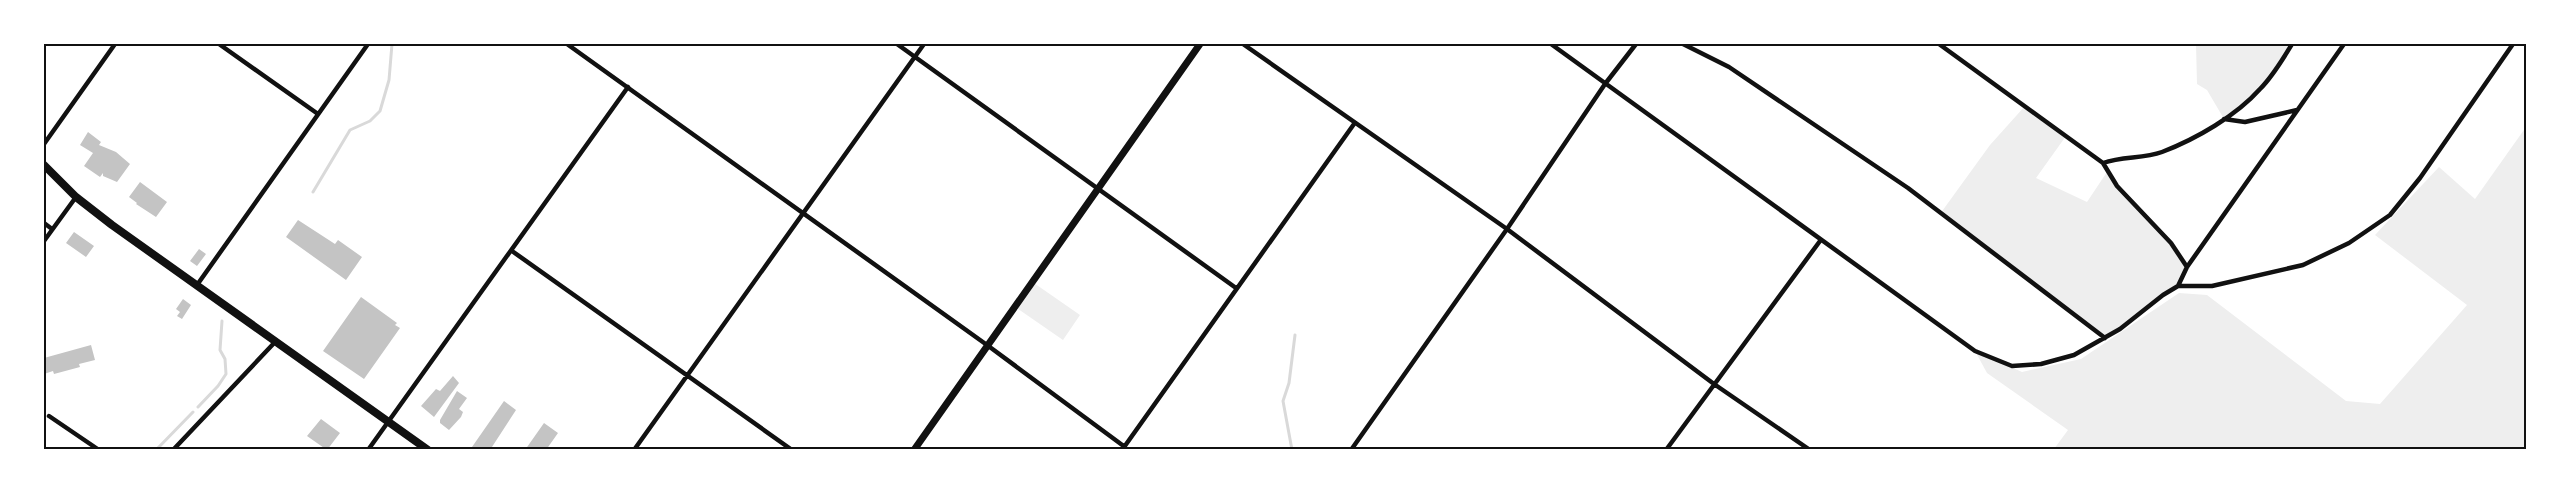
<svg xmlns="http://www.w3.org/2000/svg" width="2570" height="493" viewBox="0 0 2570 493" font-family="'PT Sans Narrow',sans-serif">
<style>
.green{fill:#eee}
.lines{fill:none;stroke-linecap:round;stroke-linejoin:round}
.stream{stroke:#d9d9d9;stroke-width:3}
.building{fill:#c4c4c4}
.minor{stroke:#111;stroke-width:4.5}
.secondary{stroke:#111;stroke-width:7}
.primary{stroke:#111;stroke-width:8}
.neatline{fill:none;stroke:#111;stroke-width:2}
</style>
<rect width="100%" height="100%" fill="#fff"/>
<path class="green" d="M 2196,44 L 2292,44 L 2259,90 L 2224,119 L 2207,90 L 2197,84 Z
M 2025,106 L 2066,136 L 2036,178 L 2087,202 L 2107,172 L 2171,243 L 2187,267 L 2178,286 L 2105,338 L 1940,214 L 1990,145 Z
M 2526,127 L 2526,449 L 2054,449 L 2068,430 L 1987,373 L 1975,351 L 2022,372 L 2081,359 L 2179,293 L 2207,295 L 2346,401 L 2380,404 L 2467,305 L 2375,235 L 2439,167 L 2475,199 Z
M 1031,281 L 1080,315 L 1063,340 L 1014,306 Z"/>
<g class="lines">
<path class="stream" d="M 313,192 L 350,130 L 370,121 L 380,111 L 389,80 L 392,44
M 198,407 L 218,386 L 226,374 L 225,359 L 220,350 L 222,321
M 156,450 L 193,412
M 1292,450 L 1283,401 L 1289,383 L 1295,335"/>
</g>
<path class="building" d="M 88,132 L 101,142 L 99,145 L 116,152 L 130,164 L 117,182 L 103,176 L 103,173 L 100,177 L 84,166 L 93,153 L 80,145 Z
M 140,182 L 167,202 L 156,217 L 136,204 L 137,203 L 129,197 Z
M 298,220 L 335,244 L 338,240 L 362,257 L 346,280 L 286,237 Z
M 74,232 L 94,246 L 86,257 L 66,243 Z
M 199,249 L 206,254 L 197,266 L 190,261 Z
M 361,297 L 397,323 L 395,325 L 400,328 L 364,379 L 323,351 Z
M 183,299 L 191,305 L 182,319 L 177,316 L 180,312 L 176,309 Z
M 91,345 L 95,360 L 79,364 L 80,367 L 54,374 L 53,371 L 44,374 L 44,358 Z
M 453,376 L 459,383 L 434,417 L 421,406 L 436,389 L 440,391 Z
M 457,391 L 467,398 L 459,409 L 463,412 L 461,417 L 449,430 L 440,423 L 440,420 Z
M 504,401 L 516,410 L 490,450 L 475,450 L 472,447 Z
M 321,419 L 340,433 L 327,450 L 307,436 Z
M 544,423 L 558,433 L 546,450 L 525,450 Z"/>
<g class="lines">
<path class="minor" d="M 219,44 L 318,114
M 567,44 L 987,345 L 1129,450
M 897,44 L 1236,288
M 1243,44 L 1507,229 L 1714,384 L 1810,450
M 1551,44 L 1975,351 L 2012,366 L 2041,364 L 2074,355 L 2120,329 L 2163,295 L 2178,286 L 2212,286 L 2303,265 L 2349,243 L 2390,215 L 2420,178 L 2513,44
M 1683,44 L 1729,67 L 1908,188 L 2105,338
M 1939,44 L 2103,163 L 2117,186 L 2171,243 L 2187,267
M 2224,119 L 2245,122 L 2297,110
M 44,144 L 115,44
M 2103,163 C 2123,156 2143,159 2162,152 C 2196,139 2236,116 2260,89 C 2273,76 2283,59 2292,44
M 44,223 L 52,229
M 44,241 L 76,197
M 512,251 L 792,450
M 197,285 L 368,44
M 2178,286 L 2187,267 L 2344,44
M 49,416 L 99,450
M 173,450 L 276,341
M 368,450 L 628,87
M 634,450 L 924,44
M 1122,450 L 1354,124
M 1351,450 L 1507,229 L 1605,84 L 1636,44
M 1666,450 L 1820,241"/>
<path class="secondary" d="M 914,450 L 1200,44"/>
<path class="primary" d="M 44,165 L 76,197 L 112,225 L 428,450"/>
</g>
<rect width="2570" height="493" fill="none" stroke="#ffffff" stroke-width="90"/>
<rect x="45" y="45" width="2480" height="403" class="neatline"/>
</svg>
